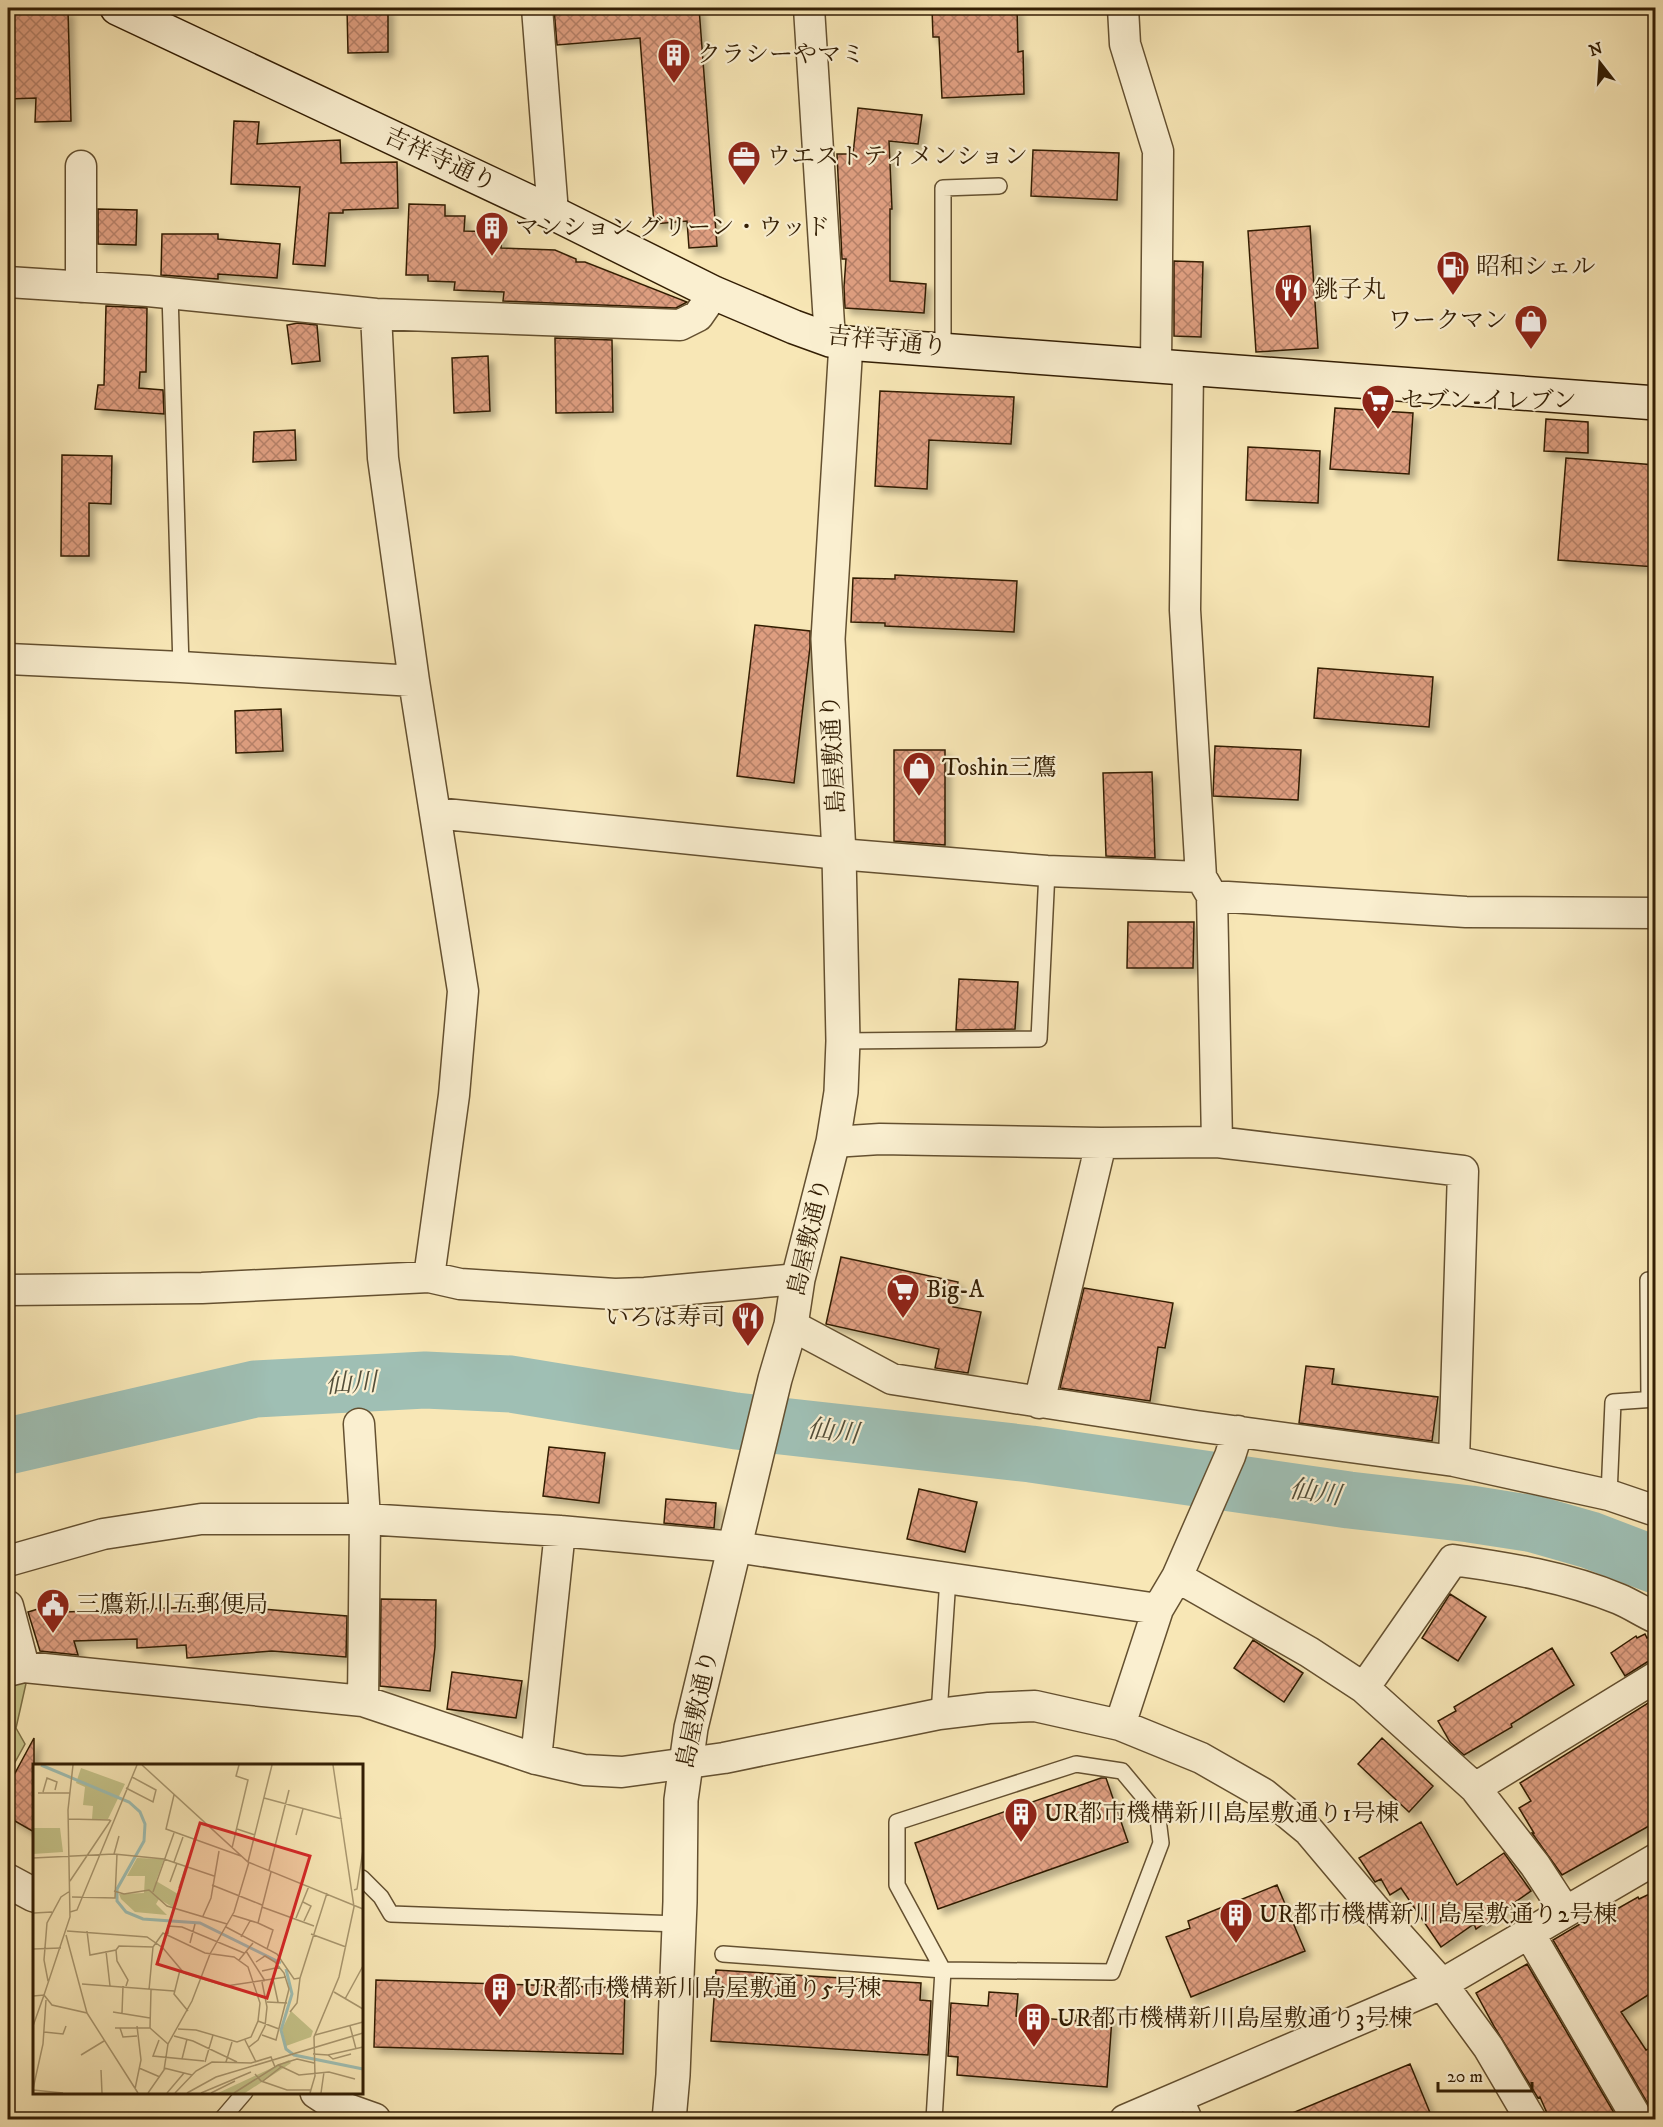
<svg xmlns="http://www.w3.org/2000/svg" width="1663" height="2127" viewBox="0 0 1663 2127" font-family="'IM FELL DW Pica','Noto Serif JP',serif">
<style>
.park{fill:#c5c389;stroke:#7c7046;stroke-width:1.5}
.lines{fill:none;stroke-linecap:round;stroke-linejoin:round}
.river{stroke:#9fbfb4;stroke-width:57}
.building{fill:url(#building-cross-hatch);stroke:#331e04;stroke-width:1.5;filter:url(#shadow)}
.service-casing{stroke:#645030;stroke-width:18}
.minor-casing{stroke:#645030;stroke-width:33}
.tertiary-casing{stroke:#645030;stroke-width:36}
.secondary-casing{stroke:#331e04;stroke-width:36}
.service{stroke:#faefd0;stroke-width:15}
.minor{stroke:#faefd0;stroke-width:30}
.tertiary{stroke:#faefd0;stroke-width:33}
.secondary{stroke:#faefd0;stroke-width:33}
.labels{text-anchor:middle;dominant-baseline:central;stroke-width:4.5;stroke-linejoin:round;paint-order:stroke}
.poi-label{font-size:24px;fill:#331e04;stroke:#faefd0;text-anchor:start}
.street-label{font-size:24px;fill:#331e04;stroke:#faefd0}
.water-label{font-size:26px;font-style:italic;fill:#534e39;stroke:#faefd0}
.inset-river{fill:none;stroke:#9fbfb4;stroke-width:3}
.inset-road{fill:none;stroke:#a9976f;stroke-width:1.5}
.view{fill:#d62828;fill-opacity:0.15;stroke:#d62828;stroke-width:3}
.inset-edge{fill:none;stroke:#331e04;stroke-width:3}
</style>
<defs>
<pattern id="building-cross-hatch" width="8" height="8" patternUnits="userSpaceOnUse" patternTransform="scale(1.5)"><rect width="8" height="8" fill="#de9e80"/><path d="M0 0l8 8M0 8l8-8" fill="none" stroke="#b58067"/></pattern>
<filter id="shadow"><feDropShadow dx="5.5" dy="5.5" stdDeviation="3" flood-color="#0004"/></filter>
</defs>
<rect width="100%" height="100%" fill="#f8e7b6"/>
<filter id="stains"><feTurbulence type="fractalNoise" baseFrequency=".00333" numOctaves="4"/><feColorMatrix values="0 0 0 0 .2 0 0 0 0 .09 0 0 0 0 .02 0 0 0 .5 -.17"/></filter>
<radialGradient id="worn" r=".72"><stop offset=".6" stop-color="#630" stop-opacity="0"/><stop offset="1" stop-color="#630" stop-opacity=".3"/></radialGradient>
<path class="park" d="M 27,1679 L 16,1728 L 25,1744 L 8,1775 L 8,1681 Z"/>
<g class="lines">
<path class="river" d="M 8,1446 L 255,1389 L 425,1380 L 511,1384 L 736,1421 L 1031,1454 L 1349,1500 L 1470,1514 L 1534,1524 L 1590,1540 L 1656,1565"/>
</g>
<path class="building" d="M 347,8 L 388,8 L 388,52 L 348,53 Z
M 554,8 L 699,8 L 717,246 L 689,248 L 687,221 L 654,224 L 640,38 L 557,45 Z
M 932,8 L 1017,8 L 1018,52 L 1023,51 L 1024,94 L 942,98 L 939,37 L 933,37 Z
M 68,10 L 71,121 L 35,122 L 36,98 L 8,99 L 8,13 Z
M 858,108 L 922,115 L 918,144 L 889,141 L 892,209 L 890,209 L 890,281 L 926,284 L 924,313 L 845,308 L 844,287 L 846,259 L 842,259 L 837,154 L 853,154 Z
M 234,121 L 259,122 L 257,144 L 340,140 L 341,163 L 397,162 L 398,208 L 343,210 L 343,213 L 329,213 L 325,266 L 293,264 L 300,187 L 231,184 Z
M 1033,150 L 1119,153 L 1117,200 L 1031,196 Z
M 409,204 L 445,205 L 445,216 L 465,216 L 464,231 L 502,232 L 501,248 L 555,250 L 576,259 L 576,262 L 585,262 L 687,302 L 676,308 L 503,301 L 504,292 L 454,290 L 455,282 L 428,281 L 428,275 L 406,275 Z
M 98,209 L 137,210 L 136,245 L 98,244 Z
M 1310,226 L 1318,348 L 1256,352 L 1248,231 Z
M 162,234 L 218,234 L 218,239 L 280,244 L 277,278 L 218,274 L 218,279 L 161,275 Z
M 1174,261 L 1203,262 L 1201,337 L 1174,336 Z
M 106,306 L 147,308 L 146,372 L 140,372 L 139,388 L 163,390 L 164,414 L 95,409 L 98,385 L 104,385 Z
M 298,323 L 317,325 L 320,361 L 292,364 L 287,325 Z
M 555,338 L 612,340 L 613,412 L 556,413 Z
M 488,356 L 490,411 L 454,413 L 452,358 Z
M 880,391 L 1014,397 L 1011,444 L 929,440 L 927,489 L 875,486 Z
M 1335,408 L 1413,413 L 1409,474 L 1330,469 Z
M 1546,419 L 1588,422 L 1588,453 L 1544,451 Z
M 295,430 L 296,460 L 253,462 L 254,432 Z
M 1248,447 L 1320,451 L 1318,503 L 1246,500 Z
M 62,455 L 112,456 L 111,504 L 89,503 L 89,556 L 61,556 Z
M 1566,458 L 1656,465 L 1656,567 L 1558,560 Z
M 895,575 L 1017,581 L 1014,632 L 885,626 L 885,623 L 851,622 L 853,578 L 895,579 Z
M 755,625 L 810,631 L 810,647 L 794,783 L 737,776 Z
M 1318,668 L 1433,677 L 1429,727 L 1314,718 Z
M 281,709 L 283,751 L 236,753 L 235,711 Z
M 1215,746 L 1301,750 L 1298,800 L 1213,796 Z
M 894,750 L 945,750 L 945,845 L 894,841 Z
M 1152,772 L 1155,858 L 1106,856 L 1103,773 Z
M 1128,922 L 1194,922 L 1193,968 L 1127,968 Z
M 959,979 L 1018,982 L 1015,1029 L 956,1030 Z
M 841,1257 L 958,1282 L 953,1307 L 981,1312 L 968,1373 L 935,1368 L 939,1349 L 826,1324 Z
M 1084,1288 L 1173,1303 L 1165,1348 L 1158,1347 L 1150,1401 L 1060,1388 Z
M 1306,1366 L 1334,1369 L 1332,1384 L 1438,1397 L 1432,1441 L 1299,1423 Z
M 549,1447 L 605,1453 L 599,1503 L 543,1496 Z
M 919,1489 L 977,1502 L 965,1552 L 907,1539 Z
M 666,1499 L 716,1503 L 714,1528 L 664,1523 Z
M 1450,1594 L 1486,1617 L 1458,1661 L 1422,1638 Z
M 381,1599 L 436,1600 L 435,1647 L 430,1691 L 380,1686 Z
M 61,1602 L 65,1612 L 223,1606 L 223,1610 L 262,1607 L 262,1609 L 347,1616 L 346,1657 L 272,1651 L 187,1658 L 186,1645 L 137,1648 L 137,1639 L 74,1641 L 78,1655 L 40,1651 L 28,1612 Z
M 1645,1634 L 1647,1638 L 1652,1634 L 1656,1635 L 1656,1660 L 1647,1662 L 1625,1676 L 1611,1653 L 1636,1636 L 1637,1638 Z
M 1253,1640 L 1303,1673 L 1284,1702 L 1234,1668 Z
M 1552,1648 L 1574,1685 L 1511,1724 L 1512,1727 L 1464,1755 L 1450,1742 L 1438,1721 L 1456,1711 L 1454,1707 Z
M 452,1672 L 522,1681 L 516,1718 L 447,1709 Z
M 1656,1698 L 1656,1822 L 1562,1875 L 1532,1833 L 1534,1833 L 1519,1808 L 1531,1801 L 1520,1783 Z
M 34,1738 L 34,1832 L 8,1817 L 8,1786 Z
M 1382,1738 L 1433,1786 L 1409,1812 L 1358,1764 Z
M 1101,1778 L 1106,1778 L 1128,1842 L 938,1909 L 915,1843 Z
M 1421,1822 L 1457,1885 L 1504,1853 L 1531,1891 L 1476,1929 L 1474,1924 L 1441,1947 L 1401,1888 L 1390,1895 L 1381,1879 L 1375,1882 L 1359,1858 Z
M 1277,1885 L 1305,1951 L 1191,1997 L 1166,1937 L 1190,1928 L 1188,1921 Z
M 1656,1891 L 1656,1990 L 1621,2012 L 1646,2050 L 1656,2046 L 1656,2100 L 1648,2104 L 1553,1940 L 1607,1908 L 1610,1913 L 1638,1897 L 1639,1899 Z
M 1527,1964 L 1617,2118 L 1613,2120 L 1550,2120 L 1540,2097 L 1538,2098 L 1495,2028 L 1476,1993 Z
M 716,1970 L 921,1983 L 920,2000 L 931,2001 L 928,2055 L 711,2041 Z
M 376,1980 L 625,1988 L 623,2054 L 374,2047 Z
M 989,1992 L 1018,1994 L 1016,2016 L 1076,2021 L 1077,2015 L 1112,2018 L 1107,2087 L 957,2075 L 958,2057 L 948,2056 L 951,2003 L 988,2006 Z
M 1410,2064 L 1433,2120 L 1278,2120 L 1278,2119 Z"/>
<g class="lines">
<defs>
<path id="service" d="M 170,293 L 181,667
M 943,349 L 943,188 L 999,186
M 843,1041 L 1039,1039 L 1047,871
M 1648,1280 L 1649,1399
M 1609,1495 L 1613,1402 L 1656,1399
M 939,1714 L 948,1578
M 362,1878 L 381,1897 L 391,1914 L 679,1924
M 723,1954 L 943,1970 L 1112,1972 L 1161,1843 L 1158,1819 L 1152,1807 L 1122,1771 L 1076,1764 L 897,1822 L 897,1885 L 943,1970 L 934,2120
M 1184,2094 L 1195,2120
M 221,2120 L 245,2092"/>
<path id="minor" d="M 537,8 L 553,213
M 809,8 L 830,340
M 1123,8 L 1125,44 L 1158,151 L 1156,365
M 81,166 L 81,287
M 8,282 L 148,291 L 376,314 L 680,325 L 698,316 L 714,293
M 376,314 L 383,458 L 414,681 L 463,991 L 454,1095 L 429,1277
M 8,659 L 181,667 L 414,681
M 435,813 L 839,854 L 1047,871 L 1201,877
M 1212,896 L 1466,912 L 1656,913
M 833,1142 L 880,1139 L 1101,1143 L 1217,1142 L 1212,896 L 1201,877 L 1185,610 L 1188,369
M 1217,1142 L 1463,1171 L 1454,1461
M 8,1290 L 202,1288 L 429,1277 L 460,1284 L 615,1294 L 645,1293 L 798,1279
M 791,1325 L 892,1379 L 1196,1426 L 1454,1461 L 1609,1495 L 1656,1511
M 1039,1403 L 1101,1143
M 359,1424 L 365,1519 L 363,1701
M 8,1561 L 103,1534 L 201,1519 L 365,1519 L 560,1531 L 735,1547 L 1158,1609
M 1177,1577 L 1309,1652 L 1364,1688 L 1475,1788 L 1535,1865 L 1565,1911
M 8,1606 L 24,1667
M 8,1671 L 24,1667 L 363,1701 L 536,1759 L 584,1770 L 622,1772 L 724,1758 L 939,1714 L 989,1708 L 1035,1706 L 1120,1725 L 1201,1758 L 1264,1794 L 1309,1831 L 1373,1907 L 1442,1984 L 1488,2047 L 1531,2120
M 1364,1688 L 1453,1560 C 1509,1568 1566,1577 1619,1599 C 1631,1604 1643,1612 1656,1618
M 1120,1725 L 1158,1609 L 1177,1577 L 1230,1456 L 1238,1431
M 536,1759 L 560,1531
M 1475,1788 L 1656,1677
M 1529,1933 L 1638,2120
M 1125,2120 L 1442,1984 L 1656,1859"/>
<path id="tertiary" d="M 8,1881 L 34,1895
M 317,2092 L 343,2109 L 374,2120
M 669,2120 L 673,2075 L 680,1902 L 681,1800 L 691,1728 L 775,1379 L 791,1325 L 798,1279 L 833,1142 L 841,1092 L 843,1041 L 839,854 L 828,639 L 846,343"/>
<path id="secondary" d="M 117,8 L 553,213 L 714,293 L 794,327 L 830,340 L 846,343 L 1656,403"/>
</defs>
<use href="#service" class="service-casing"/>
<use href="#minor" class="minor-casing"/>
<use href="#tertiary" class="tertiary-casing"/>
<use href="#secondary" class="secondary-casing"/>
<use href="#service" class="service"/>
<use href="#minor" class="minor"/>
<use href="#tertiary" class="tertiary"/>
<use href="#secondary" class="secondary"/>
</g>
<defs>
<symbol id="building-pin" viewBox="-11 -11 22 30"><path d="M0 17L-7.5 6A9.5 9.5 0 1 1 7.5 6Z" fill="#8f2418" stroke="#faefd0"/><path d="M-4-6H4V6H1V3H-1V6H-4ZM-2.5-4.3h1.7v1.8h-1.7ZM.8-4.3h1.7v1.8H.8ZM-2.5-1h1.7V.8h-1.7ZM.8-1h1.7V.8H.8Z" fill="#fff"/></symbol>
<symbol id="office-pin" viewBox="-11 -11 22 30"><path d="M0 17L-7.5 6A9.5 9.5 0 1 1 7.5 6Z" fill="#8f2418" stroke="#faefd0"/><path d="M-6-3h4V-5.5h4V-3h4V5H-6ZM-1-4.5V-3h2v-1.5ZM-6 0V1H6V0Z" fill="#fff"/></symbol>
<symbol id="fuel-pin" viewBox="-11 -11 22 30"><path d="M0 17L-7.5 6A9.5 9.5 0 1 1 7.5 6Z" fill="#8f2418" stroke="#faefd0"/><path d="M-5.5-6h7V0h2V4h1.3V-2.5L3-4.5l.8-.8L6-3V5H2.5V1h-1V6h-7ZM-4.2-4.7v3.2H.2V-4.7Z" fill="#fff"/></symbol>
<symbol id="restaurant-pin" viewBox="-11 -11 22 30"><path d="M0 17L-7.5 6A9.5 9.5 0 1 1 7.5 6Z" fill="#8f2418" stroke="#faefd0"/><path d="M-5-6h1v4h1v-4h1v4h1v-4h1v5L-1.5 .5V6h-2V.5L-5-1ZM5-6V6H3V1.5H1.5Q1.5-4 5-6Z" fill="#fff"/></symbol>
<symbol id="shop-pin" viewBox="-11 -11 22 30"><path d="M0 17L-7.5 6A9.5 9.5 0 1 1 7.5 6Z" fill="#8f2418" stroke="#faefd0"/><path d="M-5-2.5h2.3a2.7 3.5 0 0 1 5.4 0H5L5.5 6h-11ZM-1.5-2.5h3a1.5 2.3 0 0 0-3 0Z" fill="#fff"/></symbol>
<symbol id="supermarket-pin" viewBox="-11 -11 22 30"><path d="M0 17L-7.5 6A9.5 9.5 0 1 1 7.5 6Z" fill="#8f2418" stroke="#faefd0"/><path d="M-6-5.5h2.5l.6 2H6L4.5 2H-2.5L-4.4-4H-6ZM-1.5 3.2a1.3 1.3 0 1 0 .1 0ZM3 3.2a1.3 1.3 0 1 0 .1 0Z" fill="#fff"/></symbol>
<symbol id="civic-pin" viewBox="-11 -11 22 30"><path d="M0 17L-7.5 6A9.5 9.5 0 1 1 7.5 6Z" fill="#8f2418" stroke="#faefd0"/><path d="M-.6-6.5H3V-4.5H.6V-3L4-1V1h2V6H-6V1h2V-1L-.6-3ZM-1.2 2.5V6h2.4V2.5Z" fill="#fff"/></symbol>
</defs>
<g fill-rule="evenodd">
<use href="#building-pin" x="655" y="36" width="38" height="52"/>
<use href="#office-pin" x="725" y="138" width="38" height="52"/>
<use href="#building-pin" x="473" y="209" width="38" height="52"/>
<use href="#fuel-pin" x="1434" y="248" width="38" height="52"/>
<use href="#restaurant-pin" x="1272" y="271" width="38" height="52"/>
<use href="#shop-pin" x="1512" y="302" width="38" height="52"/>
<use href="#supermarket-pin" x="1359" y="382" width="38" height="52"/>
<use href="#shop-pin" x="900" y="749" width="38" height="52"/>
<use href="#supermarket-pin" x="884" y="1271" width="38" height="52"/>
<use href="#restaurant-pin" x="729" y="1299" width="38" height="52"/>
<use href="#civic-pin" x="34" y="1586" width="38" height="52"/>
<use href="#building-pin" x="1002" y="1795" width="38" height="52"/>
<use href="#building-pin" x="1217" y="1896" width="38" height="52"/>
<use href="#building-pin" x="481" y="1970" width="38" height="52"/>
<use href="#building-pin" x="1015" y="2000" width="38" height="52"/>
</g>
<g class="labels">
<g class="poi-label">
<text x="697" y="55">クラシーやマミ</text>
<text x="767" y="157">ウエストティメンション</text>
<text x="515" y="228">マンション グリーン・ウッド</text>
<text x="1476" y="267">昭和シェル</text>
<text x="1314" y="290">銚子丸</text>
<text x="1508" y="321" text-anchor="end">ワークマン</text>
<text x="1401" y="401">セブン-イレブン</text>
<text x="942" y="768">Toshin三鷹</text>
<text x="926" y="1290">Big-A</text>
<text x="725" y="1318" text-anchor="end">いろは寿司</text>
<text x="76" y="1605">三鷹新川五郵便局</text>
<text x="1044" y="1814">UR都市機構新川島屋敷通り1号棟</text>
<text x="1259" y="1915">UR都市機構新川島屋敷通り2号棟</text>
<text x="523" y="1989">UR都市機構新川島屋敷通り5号棟</text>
<text x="1057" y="2019">UR都市機構新川島屋敷通り3号棟</text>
</g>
<g class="street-label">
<text transform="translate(440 160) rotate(25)">吉祥寺通り</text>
<text transform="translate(887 342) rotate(6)">吉祥寺通り</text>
<text transform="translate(834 754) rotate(-93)">島屋敷通り</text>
<text transform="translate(810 1237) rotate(-77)">島屋敷通り</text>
<text transform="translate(698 1709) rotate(-78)">島屋敷通り</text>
</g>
<g class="water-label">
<text transform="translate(351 1384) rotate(-3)">仙川</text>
<text transform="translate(833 1432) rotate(6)">仙川</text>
<text transform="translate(1315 1493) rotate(8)">仙川</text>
</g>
</g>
<g transform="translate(33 1764)">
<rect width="330" height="330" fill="#f8e7b6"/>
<path d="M 256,296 L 258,299 L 212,329 L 185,329 Z" fill="#c5c389"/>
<path d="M 48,4 L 92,20 L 75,55 L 59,55 L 60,42 L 50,41 L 52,23 L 43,19 ZM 0,64 L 27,64 L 30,88 L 0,90 ZM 104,94 L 131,95 L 123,117 L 145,130 L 141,144 L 126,135 L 123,140 L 134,151 L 102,148 L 88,135 L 86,130 L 111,129 L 112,112 L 94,112 ZM 258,247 L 280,267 L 278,273 L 253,282 L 249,265 Z" fill="#c5c389"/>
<path class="inset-river" d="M 8,1 L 96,38 L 107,48 L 112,60 L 111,77 L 84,125 L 84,137 L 93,148 L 110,155 L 167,159 L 248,199M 253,205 L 259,230 L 248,266 L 253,285 L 261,291 L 330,305"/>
<path class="inset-road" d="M 40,1 L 35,46 L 37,153 L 11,231 L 19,241 L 54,249 L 105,329M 109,1 L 215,98 L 330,145M 93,24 L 120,38 L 123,26 L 99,13M 10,28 L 14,14 L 24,18 L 22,26M 5,29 L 37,29M 141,31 L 133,65 L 208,92M 231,34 L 309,55M 35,55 L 77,56M 204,65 L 222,71M 263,71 L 270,45M 199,84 L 215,16 L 203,12 L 206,1M 81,90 L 86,72M 0,94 L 81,90 L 131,95 L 181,112M 141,98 L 150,73M 215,98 L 239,1M 236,106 L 256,26M 37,117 L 78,56M 137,118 L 144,99M 179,121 L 229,141M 146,124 L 153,102M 321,126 L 324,125 L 330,86M 81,127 L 91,130 L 116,126 L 134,142 L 194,160M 120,128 L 141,69M 39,133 L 82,134 L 84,90M 270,138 L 278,142 L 271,157M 229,143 L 281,162M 37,148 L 44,146 L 104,1M 1,149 L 19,148M 199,151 L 225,159 L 238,108M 170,152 L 178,134 L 186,87M 263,154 L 276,122M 225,159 L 240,166 L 234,185M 193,163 L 244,190 L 261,215 L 267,214 L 294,129M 34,167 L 114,173 L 130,184 L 151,209 L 193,222 L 253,213M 54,167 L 57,191 L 83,186 L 86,182 L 120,183 L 130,169 L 172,189 L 201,193 L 215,203 L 227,239 L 225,257 L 218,273 L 204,278 L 163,266 L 145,265M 135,170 L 135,162 L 149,163 L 211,189M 278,170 L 313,183M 33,171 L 54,249M 208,173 L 217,157M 157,179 L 162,160M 0,185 L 28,184M 83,186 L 84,197 L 95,216 L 93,222M 73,187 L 77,222M 213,187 L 232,217M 206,196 L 220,179M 223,198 L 232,192 L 242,198 L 251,209 L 256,225 L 243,276 L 229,271M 147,206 L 141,230 L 155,247M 229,207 L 247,203M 240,215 L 245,238M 15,217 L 11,196 L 14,159 L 28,133 L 37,127M 49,220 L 141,227M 116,226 L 120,183M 118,226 L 117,264 L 135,280M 301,228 L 330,245M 0,232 L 11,231 L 0,262M 312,235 L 330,202M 234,238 L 254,239M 80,248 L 117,254M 257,248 L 264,239 L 267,214M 89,249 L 90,222M 225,257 L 246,265M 317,262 L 323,285M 82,264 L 117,264M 87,264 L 90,273 L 104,272M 11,268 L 30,270 L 33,262M 282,271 L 330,258M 141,272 L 160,277 L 204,298M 126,276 L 120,292 L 171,297M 212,276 L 223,298M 216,283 L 225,276 L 232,262 L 234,243 L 229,218M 280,290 L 295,291 L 330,283M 48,291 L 71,277M 295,291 L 300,295 L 318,290M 149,295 L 154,275M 172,298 L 180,271M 193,298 L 199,278M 245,301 L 266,311 L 296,308 L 322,315M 106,304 L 127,313M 131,304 L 159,311M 68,306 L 69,329M 222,310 L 228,317 L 254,326 L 278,326M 230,317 L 248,303M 0,325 L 10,280 L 13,236M 102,325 L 108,296 L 104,262M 0,326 L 30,329M 115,329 L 131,306 L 135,280 L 159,237 L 177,190 L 201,148 L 216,98M 134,329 L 151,309M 142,329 L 163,307 L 179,298 L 218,299 L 238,293 L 242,303M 154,329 L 183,313 L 330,269M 168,329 L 218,308M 178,329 L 202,317M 201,329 L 245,301 L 264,295 L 281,299M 277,329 L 282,312 L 281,273 L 306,213 L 321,143 L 300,1M 288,329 L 291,308"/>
<path class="view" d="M 167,59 L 277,92 L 234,234 L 124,200 Z"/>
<rect width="330" height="330" class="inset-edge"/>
</g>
<rect width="1663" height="2127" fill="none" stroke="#f8e7b6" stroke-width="30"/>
<rect x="9" y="9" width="1645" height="2109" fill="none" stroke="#331e04" stroke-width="3"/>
<rect x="15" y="15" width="1633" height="2097" fill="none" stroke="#331e04" stroke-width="1.5"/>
<g transform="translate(1600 63) rotate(343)" stroke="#faefd0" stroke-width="4.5" paint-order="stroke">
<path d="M0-4.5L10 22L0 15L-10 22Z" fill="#331e04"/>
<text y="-9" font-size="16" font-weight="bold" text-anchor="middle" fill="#331e04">N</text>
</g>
<path d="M1438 2082v9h94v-9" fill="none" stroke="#331e04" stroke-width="3"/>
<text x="1447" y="2082" font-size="18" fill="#331e04" stroke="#faefd0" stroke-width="4.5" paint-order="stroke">20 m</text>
<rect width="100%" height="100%" filter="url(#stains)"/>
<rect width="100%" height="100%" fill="url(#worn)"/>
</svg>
